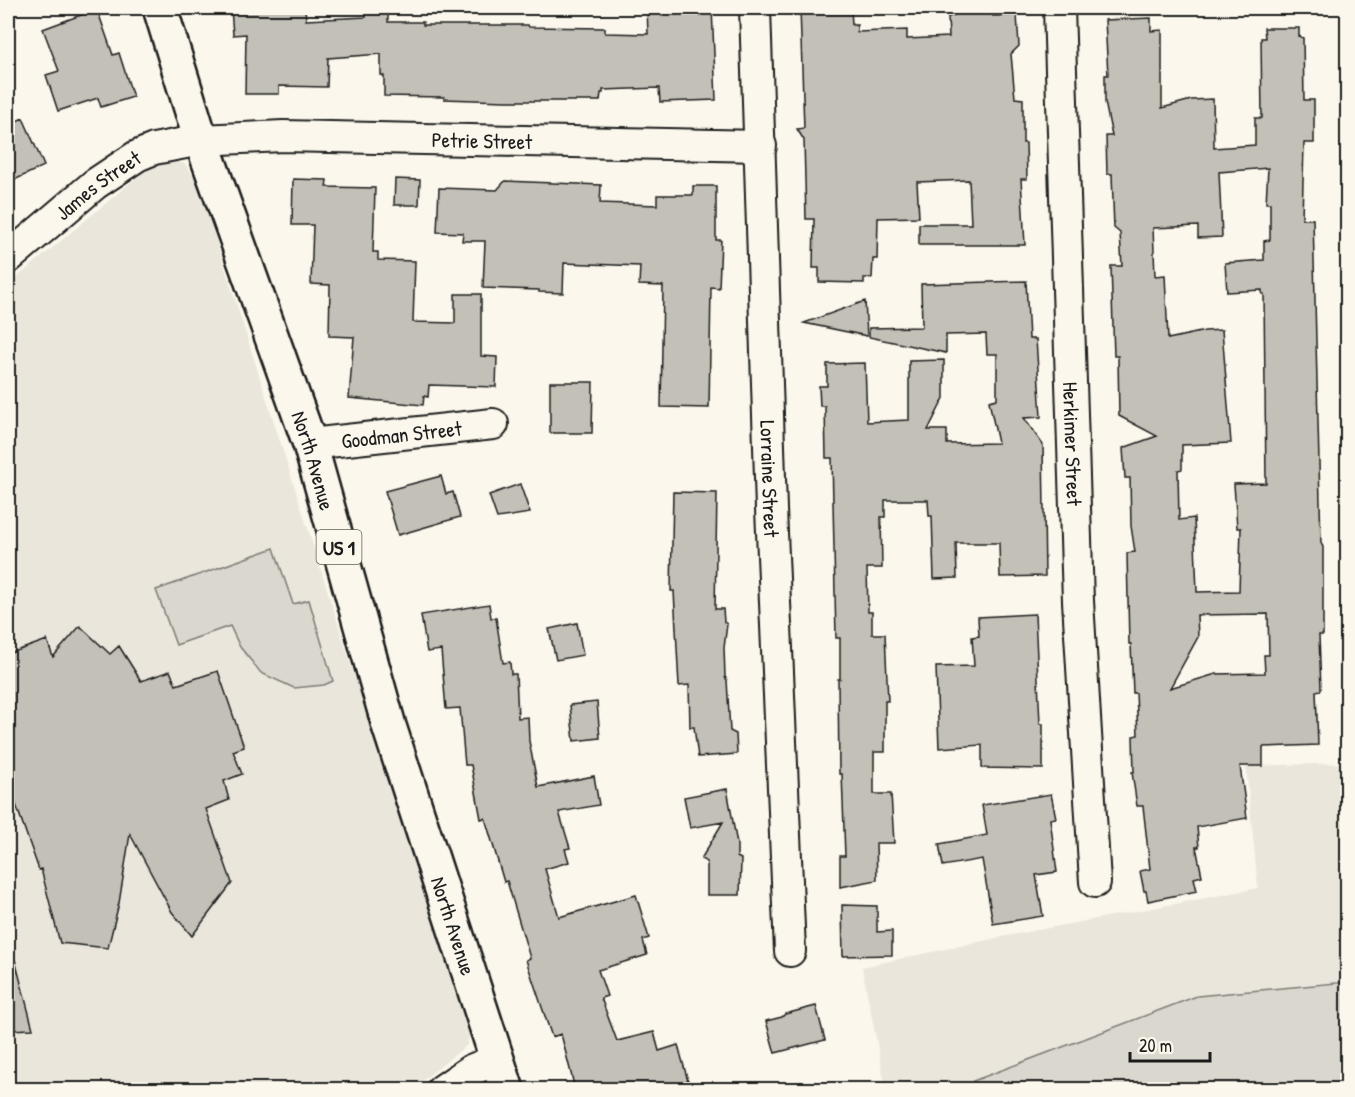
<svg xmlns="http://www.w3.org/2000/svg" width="1355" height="1097" viewBox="0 0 1355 1097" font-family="'Patrick Hand',sans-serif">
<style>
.built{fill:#eae6dc}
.green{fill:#dad7ce;stroke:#7b7a75;stroke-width:1.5}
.building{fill:#c3c0b8;stroke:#1c1c1c;stroke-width:1.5;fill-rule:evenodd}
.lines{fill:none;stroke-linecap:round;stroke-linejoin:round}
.minor-casing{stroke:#1c1c1c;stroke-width:34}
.primary-casing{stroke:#1c1c1c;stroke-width:38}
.minor{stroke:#fbf7ec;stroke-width:30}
.primary{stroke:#fbf7ec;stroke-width:33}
.labels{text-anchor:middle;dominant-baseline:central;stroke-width:5;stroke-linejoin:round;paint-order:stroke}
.shield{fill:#fbf7ec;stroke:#5f5e5a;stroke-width:1.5}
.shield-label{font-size:20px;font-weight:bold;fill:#1c1c1c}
.street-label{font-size:21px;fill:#1c1c1c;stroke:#fbf7ec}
</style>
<rect width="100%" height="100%" fill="#fbf7ec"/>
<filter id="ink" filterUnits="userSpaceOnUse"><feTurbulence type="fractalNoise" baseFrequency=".0167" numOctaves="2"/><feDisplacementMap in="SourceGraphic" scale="12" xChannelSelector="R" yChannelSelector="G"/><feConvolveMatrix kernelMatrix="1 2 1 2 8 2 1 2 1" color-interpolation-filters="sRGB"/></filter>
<g filter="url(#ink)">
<path class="built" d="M 173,159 L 186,165 L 198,183 L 469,1036 L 467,1045 L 412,1089 L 8,1089 L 8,469 L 14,467 L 8,451 L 8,285 L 154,163 Z
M 1347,763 L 1347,1089 L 886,1089 L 862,967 L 1006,936 L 1258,888 L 1246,766 Z"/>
<path class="green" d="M 274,548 L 293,604 L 309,600 L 333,681 L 324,685 L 294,688 L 261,673 L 240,647 L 230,626 L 176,645 L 156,590 Z
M 1347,982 L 1347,1089 L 975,1089 L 973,1081 L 1197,996 Z"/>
<path class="building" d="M 231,8 L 305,8 L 306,20 L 366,17 L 365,8 L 388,8 L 388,22 L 423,22 L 423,25 L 528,25 L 529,27 L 605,28 L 605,33 L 648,34 L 647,8 L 712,8 L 716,100 L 660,102 L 659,88 L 603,90 L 603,93 L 601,93 L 600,101 L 506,101 L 444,99 L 444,97 L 384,96 L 384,76 L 381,75 L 381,54 L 328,58 L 327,87 L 279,86 L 279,94 L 245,94 L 246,34 L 233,35 Z
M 800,8 L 851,8 L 852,25 L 857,25 L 857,32 L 907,30 L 907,39 L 949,37 L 948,17 L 957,14 L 991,12 L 993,16 L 1017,15 L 1019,46 L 1011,54 L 1015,98 L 1023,99 L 1023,143 L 1026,143 L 1027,179 L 1021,179 L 1025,245 L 919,245 L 919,224 L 971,224 L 969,180 L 917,182 L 919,217 L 878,218 L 877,259 L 873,259 L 872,278 L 864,278 L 864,283 L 819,282 L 819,268 L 813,268 L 814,219 L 806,219 L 804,140 L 797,129 L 804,128 Z
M 97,9 L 113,55 L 119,53 L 133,97 L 101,107 L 98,98 L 58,111 L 46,75 L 59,71 L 43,29 Z
M 1151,18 L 1151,31 L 1162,30 L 1162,108 L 1191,100 L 1213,99 L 1214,148 L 1255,145 L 1255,118 L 1262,118 L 1261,38 L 1265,38 L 1264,28 L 1299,28 L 1299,36 L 1303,38 L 1304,100 L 1314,100 L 1314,143 L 1304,143 L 1302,219 L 1313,219 L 1321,543 L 1323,547 L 1323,635 L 1319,635 L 1321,690 L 1316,691 L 1318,745 L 1263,747 L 1263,766 L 1240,766 L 1247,818 L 1197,827 L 1199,847 L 1196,847 L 1202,876 L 1194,878 L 1197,891 L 1148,901 L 1146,891 L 1144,891 L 1140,871 L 1150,869 L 1143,806 L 1137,806 L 1132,772 L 1134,772 L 1133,736 L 1138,735 L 1136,693 L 1133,693 L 1131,644 L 1129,644 L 1127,553 L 1135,552 L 1131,526 L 1130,478 L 1125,478 L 1123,448 L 1157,436 L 1119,416 L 1118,356 L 1114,356 L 1111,266 L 1122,266 L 1120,233 L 1114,228 L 1112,174 L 1107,174 L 1106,136 L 1112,136 L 1105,102 L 1105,75 L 1108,75 L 1105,20 ZM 1268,168 L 1266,203 L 1270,203 L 1270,240 L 1264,241 L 1264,260 L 1225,263 L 1227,292 L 1262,290 L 1262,294 L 1264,294 L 1266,483 L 1234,484 L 1237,528 L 1241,528 L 1239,591 L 1197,592 L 1194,518 L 1179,520 L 1178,470 L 1182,469 L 1182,445 L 1231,443 L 1222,330 L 1205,331 L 1168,339 L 1165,275 L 1155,276 L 1153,228 L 1198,226 L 1198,238 L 1222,237 L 1219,172 ZM 1268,614 L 1269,655 L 1264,655 L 1265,673 L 1216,674 L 1170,688 L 1198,637 L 1197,615 Z
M 23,118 L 44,166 L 8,183 L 8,125 Z
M 293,179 L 327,180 L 326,187 L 375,188 L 373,252 L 378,252 L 378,260 L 415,261 L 413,322 L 455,323 L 455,294 L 481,294 L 481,356 L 497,357 L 496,387 L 429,385 L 428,397 L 424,396 L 423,405 L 349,398 L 354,337 L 329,336 L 330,285 L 311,284 L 313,225 L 292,225 Z
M 395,179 L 420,180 L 419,205 L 394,205 Z
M 505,181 L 601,185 L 600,203 L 657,205 L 657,195 L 693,195 L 693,186 L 716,186 L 716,240 L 721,240 L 719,288 L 711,287 L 709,408 L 661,407 L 663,286 L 639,285 L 640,266 L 564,263 L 563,293 L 539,292 L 539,290 L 483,288 L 485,241 L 462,241 L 463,233 L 437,232 L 439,188 L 497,190 Z
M 1026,281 L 1029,339 L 1036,339 L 1041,417 L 1024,418 L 1043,445 L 1045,576 L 1000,577 L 999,543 L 956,543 L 957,578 L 934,579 L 932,516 L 929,516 L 928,500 L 885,500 L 885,517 L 881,517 L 882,568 L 867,568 L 868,612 L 872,612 L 872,634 L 885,634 L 888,701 L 885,701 L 885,752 L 874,752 L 874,794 L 891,794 L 894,843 L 876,843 L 877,880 L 840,887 L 840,856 L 845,856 L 842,774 L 839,774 L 838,679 L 840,679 L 840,638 L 836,638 L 832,458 L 826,458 L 825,406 L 820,406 L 819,386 L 827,386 L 827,364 L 865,363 L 867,422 L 909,420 L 909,361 L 944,360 L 944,398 L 928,430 L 947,430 L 947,444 L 998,443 L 989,401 L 997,399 L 997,354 L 987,354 L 986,334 L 946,335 L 946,353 L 869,337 L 869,328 L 922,327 L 921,284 Z
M 865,301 L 867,336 L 804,323 Z
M 550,382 L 593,382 L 592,433 L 550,433 Z
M 441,476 L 446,494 L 453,492 L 460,517 L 398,535 L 385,491 Z
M 520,484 L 530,513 L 497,518 L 489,495 Z
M 673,492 L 717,493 L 715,609 L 723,609 L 724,622 L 727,624 L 724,648 L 725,677 L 727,680 L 730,731 L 736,734 L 737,754 L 698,757 L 694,727 L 690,727 L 689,685 L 679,686 L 674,591 L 671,591 Z
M 489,604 L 491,618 L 496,618 L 503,663 L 510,662 L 511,674 L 516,674 L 518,718 L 528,717 L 529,741 L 538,787 L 594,776 L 599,805 L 559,812 L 570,848 L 565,849 L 569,862 L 545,869 L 559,917 L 636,895 L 649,938 L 643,940 L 647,955 L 598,970 L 607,996 L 601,998 L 617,1041 L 654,1032 L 659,1051 L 678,1045 L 688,1081 L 656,1089 L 575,1089 L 561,1034 L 552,1037 L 526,960 L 530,958 L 507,881 L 504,882 L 485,818 L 481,819 L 471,765 L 465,765 L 460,708 L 446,709 L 441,650 L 427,652 L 421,615 Z
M 1035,614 L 1040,724 L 1043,724 L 1043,769 L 982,768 L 982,745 L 939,748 L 936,667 L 974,666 L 972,637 L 979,636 L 978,617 Z
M 577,623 L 583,655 L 556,660 L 549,629 Z
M 80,626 L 110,654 L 119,646 L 141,681 L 170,671 L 176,685 L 218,671 L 244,747 L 233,751 L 242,774 L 224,781 L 229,800 L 206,809 L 232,883 L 192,936 L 172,912 L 130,834 L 119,903 L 108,948 L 60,943 L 41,869 L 39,870 L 8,782 L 8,654 L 47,640 L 53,657 Z
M 597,702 L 600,738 L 574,741 L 570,705 Z
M 727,789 L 737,844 L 737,857 L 741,859 L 740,895 L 707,895 L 707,862 L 701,859 L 723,822 L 690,828 L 684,797 Z
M 1051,794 L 1056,818 L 1050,819 L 1057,872 L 1036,875 L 1043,916 L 993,924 L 982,859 L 943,866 L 939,844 L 987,835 L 982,805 Z
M 842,905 L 877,906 L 877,932 L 892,931 L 892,955 L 843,956 Z
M 15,960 L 33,1029 L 8,1030 L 8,961 Z
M 816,1006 L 825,1040 L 775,1053 L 766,1021 L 782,1017 L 785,1014 Z"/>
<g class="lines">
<defs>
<g id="minor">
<path id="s1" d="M 755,8 L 771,509 L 790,951"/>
<path id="s2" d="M 1059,8 L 1078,601 L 1095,882"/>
<path id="s3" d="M 8,258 L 95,184 L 137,156 L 154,149 L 201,140 L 283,136 L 761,146"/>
<path id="s4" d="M 310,444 L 493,424"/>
<path d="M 442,1090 L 471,1070 L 498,1059"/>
</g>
<g id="primary">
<path id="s5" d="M 160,8 L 198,131 L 310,444 L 389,726 L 507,1090"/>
</g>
</defs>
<use href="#minor" class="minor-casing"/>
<use href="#primary" class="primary-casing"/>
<use href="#minor" class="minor"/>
<use href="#primary" class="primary"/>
</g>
</g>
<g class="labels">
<rect class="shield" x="316.5" y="530" width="45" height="34" rx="4.5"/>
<g class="shield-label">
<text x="339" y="547">US 1</text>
</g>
<g class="street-label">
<text stroke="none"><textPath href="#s3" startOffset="512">Petrie Street</textPath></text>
<text stroke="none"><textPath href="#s3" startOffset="116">James Street</textPath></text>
<text stroke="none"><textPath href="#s4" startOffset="92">Goodman Street</textPath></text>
<text stroke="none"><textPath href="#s2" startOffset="436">Herkimer Street</textPath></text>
<text stroke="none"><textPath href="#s5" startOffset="478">North Avenue</textPath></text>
<text stroke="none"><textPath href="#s1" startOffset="471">Lorraine Street</textPath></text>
<text stroke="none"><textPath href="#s5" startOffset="964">North Avenue</textPath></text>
</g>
</g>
<rect width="1355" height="1097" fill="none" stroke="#fbf7ec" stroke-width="30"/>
<rect x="15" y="15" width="1325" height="1067" fill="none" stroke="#1c1c1c" stroke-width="2" filter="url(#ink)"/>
<path d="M1130 1052v9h80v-9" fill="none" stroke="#1c1c1c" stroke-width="3"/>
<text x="1139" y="1052" font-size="18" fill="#1c1c1c" stroke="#fbf7ec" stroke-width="4.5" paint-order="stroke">20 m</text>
</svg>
